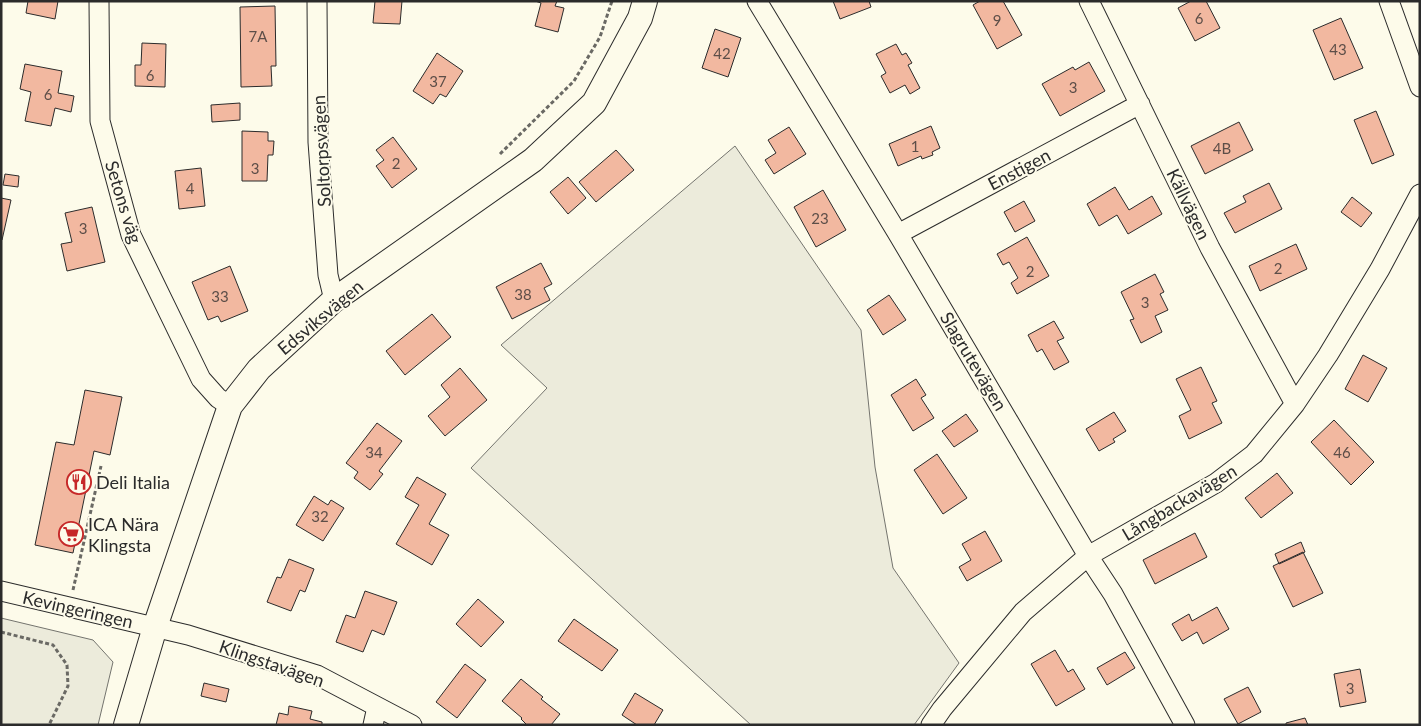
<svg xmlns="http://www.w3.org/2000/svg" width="1421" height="726" viewBox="0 0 1421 726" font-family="Lato,sans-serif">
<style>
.green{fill:#ecebdb;stroke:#74746e}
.building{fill:#f2b8a0;stroke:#2b2b2b}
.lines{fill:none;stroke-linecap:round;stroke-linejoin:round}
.minor-casing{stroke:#2b2b2b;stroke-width:21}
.tertiary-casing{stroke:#2b2b2b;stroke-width:26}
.path{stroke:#6a6964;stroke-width:3;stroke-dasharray:4 2.5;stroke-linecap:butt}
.minor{stroke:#fdfbea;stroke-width:19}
.tertiary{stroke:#fdfbea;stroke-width:24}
.labels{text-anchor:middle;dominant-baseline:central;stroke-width:4;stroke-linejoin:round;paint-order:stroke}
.number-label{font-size:15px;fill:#5d4e48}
.street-label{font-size:18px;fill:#2b2b2b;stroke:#fdfbea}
.poi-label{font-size:18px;fill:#2b2b2b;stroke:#fdfbea;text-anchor:start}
</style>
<rect width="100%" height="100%" fill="#fdfbea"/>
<path class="green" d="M 735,146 L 861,330 L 875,467 L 893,568 L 959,663 L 914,725 L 751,725 L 471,468 L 547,388 L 501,345 Z
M 1,618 L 93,640 L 113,662 L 98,725 L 1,725 Z"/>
<path class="building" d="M 28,1 L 58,1 L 55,19 L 26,13 Z
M 375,1 L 402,1 L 400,24 L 373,23 Z
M 535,1 L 557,1 L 555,6 L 564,8 L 558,32 L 535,26 L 541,3 Z
M 833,1 L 869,1 L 871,7 L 840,19 Z
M 980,1 L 1003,1 L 1022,35 L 997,49 L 973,5 Z
M 1191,1 L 1206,1 L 1220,28 L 1195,41 L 1178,8 Z
M 275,6 L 276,66 L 271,66 L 272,86 L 241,87 L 240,7 Z
M 1341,18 L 1363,68 L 1334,80 L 1313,30 Z
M 715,29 L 741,38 L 728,77 L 702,68 Z
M 142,43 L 166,44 L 165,87 L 135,86 L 135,65 L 141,65 Z
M 896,44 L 902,55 L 906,53 L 912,63 L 908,65 L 920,88 L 910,94 L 905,85 L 890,93 L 881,76 L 886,73 L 876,54 Z
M 437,53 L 463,71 L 446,97 L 440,94 L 433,104 L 413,91 Z
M 1089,62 L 1105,91 L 1060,116 L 1042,84 L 1073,67 L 1075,70 Z
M 25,64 L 62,71 L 58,93 L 74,96 L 71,112 L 55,108 L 51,126 L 25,121 L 31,92 L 20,89 Z
M 240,103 L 240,120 L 212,122 L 211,105 Z
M 1376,111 L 1394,155 L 1372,164 L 1354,120 Z
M 1239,122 L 1253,150 L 1205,174 L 1191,146 Z
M 931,126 L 940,148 L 932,152 L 933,155 L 922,159 L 921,156 L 898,166 L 889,144 Z
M 789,127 L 806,154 L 774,174 L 765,160 L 776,153 L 768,140 Z
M 242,131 L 268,132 L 268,141 L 274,141 L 273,155 L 268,155 L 267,181 L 242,181 Z
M 393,137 L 417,169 L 392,188 L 376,166 L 384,160 L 376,150 Z
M 616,150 L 634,170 L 596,202 L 579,182 Z
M 201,168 L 205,206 L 179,209 L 175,171 Z
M 5,174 L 19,176 L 18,187 L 3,185 Z
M 568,177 L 586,198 L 568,214 L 550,192 Z
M 1269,183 L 1282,209 L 1235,233 L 1224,213 L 1246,202 L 1243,196 Z
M 1115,187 L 1129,210 L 1152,196 L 1162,214 L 1128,234 L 1117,215 L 1099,226 L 1087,204 Z
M 823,190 L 846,230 L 816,247 L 794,207 Z
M 1352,197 L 1372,213 L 1361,227 L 1341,212 Z
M 1,198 L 11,200 L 2,240 L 1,240 Z
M 1024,201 L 1035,221 L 1015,232 L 1004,212 Z
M 92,207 L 105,262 L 67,271 L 61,244 L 72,242 L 65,213 Z
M 1027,237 L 1049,276 L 1017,294 L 1011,283 L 1018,278 L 1009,262 L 1003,265 L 997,254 Z
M 1296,244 L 1307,269 L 1260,291 L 1249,266 Z
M 541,263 L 552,284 L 544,288 L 550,300 L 512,319 L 496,287 Z
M 230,266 L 248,311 L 221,322 L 218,316 L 208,320 L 192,282 Z
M 1155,274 L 1164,292 L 1160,294 L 1168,310 L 1155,316 L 1162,332 L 1141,343 L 1130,320 L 1134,319 L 1121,292 Z
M 889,295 L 906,320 L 883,335 L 867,310 Z
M 432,314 L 451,337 L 405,375 L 386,351 Z
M 1054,321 L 1064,338 L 1057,341 L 1069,362 L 1054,370 L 1042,349 L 1037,352 L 1028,335 Z
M 1363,355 L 1387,368 L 1368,402 L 1345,389 Z
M 1201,367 L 1217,401 L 1212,403 L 1222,423 L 1189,439 L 1179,416 L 1191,410 L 1176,379 Z
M 460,368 L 487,400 L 445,436 L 428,416 L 450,397 L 441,385 Z
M 916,379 L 926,395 L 921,398 L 934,418 L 913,431 L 891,395 Z
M 85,390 L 122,397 L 110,455 L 94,451 L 73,553 L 35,545 L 56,442 L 74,445 Z
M 1114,412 L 1126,431 L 1113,439 L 1115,442 L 1099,451 L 1086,429 Z
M 966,414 L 978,431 L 954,447 L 942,431 Z
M 1334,420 L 1374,462 L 1351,485 L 1311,442 Z
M 377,423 L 402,441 L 379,471 L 383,474 L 370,490 L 354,478 L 358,472 L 346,463 Z
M 937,454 L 967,498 L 943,514 L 914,470 Z
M 1277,473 L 1293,493 L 1261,518 L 1245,498 Z
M 417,477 L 446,494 L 429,524 L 449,535 L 432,565 L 396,544 L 419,505 L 405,497 Z
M 314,496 L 328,505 L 331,500 L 344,508 L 323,541 L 296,525 Z
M 985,531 L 1002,561 L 967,581 L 959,567 L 971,560 L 962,544 Z
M 1195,533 L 1207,557 L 1155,584 L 1143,560 Z
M 1301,542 L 1305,552 L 1279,564 L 1275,554 Z
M 1303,552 L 1323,593 L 1293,607 L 1273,566 Z
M 289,559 L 314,569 L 305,592 L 300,590 L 291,611 L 267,602 L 277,577 L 281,578 Z
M 365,591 L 397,602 L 384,635 L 372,630 L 363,652 L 336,642 L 346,615 L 355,618 Z
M 478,599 L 504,622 L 481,647 L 456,624 Z
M 1217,607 L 1229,629 L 1203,644 L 1197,632 L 1182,641 L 1172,624 L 1189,614 L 1192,621 Z
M 574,619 L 618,650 L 602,671 L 558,641 Z
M 1055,650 L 1068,672 L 1073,669 L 1085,689 L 1056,706 L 1031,664 Z
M 1125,652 L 1135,668 L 1107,685 L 1097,668 Z
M 465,664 L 486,680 L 457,718 L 436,702 Z
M 1360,669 L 1366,702 L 1340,707 L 1334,674 Z
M 521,679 L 543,697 L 541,699 L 560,714 L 551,725 L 527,725 L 521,719 L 522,718 L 502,701 Z
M 204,683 L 229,689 L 226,702 L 201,696 Z
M 1248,687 L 1261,712 L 1238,724 L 1224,699 Z
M 635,693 L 663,710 L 654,725 L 637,725 L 622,715 Z
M 289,706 L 312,711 L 310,719 L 322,722 L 322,725 L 276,725 L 279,713 L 288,715 Z
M 1305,718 L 1308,725 L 1286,725 L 1286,723 Z"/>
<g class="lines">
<defs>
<path id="minor" d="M 99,1 L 100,121 L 131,235 L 201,379 L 218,398 L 230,406
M 317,1 L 318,142 L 328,275 L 334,300
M 757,1 L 898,234 L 1088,556 L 1113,594 L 1185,725
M 1089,1 L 1210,248 L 1295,404
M 1389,1 L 1420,87
M 898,234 L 1140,104
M 1,591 L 188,635 L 317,675 L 412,725
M 373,725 L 377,707
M 931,725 L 942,709 L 1023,612 L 1088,556 L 1216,483 L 1254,454 L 1295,404 L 1328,355 L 1380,269 L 1420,194"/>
<path id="tertiary" d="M 126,725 L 155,627 L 230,406 L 259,369 L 334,300 L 533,160 L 594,103 L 640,18 L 645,1"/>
</defs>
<use href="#minor" class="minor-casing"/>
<use href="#tertiary" class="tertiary-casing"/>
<path class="path" d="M 500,154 L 574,81 L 600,37 L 612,1
M 73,590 L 101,466
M 1,632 L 53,645 L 67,665 L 68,686 L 49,725"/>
<use href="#minor" class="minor"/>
<use href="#tertiary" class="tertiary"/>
</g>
<defs>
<symbol id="restaurant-ring" viewBox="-11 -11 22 22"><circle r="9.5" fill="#fdfbea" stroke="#c62828" stroke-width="1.5"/><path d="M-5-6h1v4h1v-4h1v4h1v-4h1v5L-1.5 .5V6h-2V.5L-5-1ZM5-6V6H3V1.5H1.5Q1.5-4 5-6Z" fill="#c62828"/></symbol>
<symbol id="supermarket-ring" viewBox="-11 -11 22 22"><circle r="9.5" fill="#fdfbea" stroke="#c62828" stroke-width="1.5"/><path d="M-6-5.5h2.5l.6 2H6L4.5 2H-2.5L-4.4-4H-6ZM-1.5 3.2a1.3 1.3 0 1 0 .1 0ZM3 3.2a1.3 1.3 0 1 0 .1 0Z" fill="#c62828"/></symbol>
</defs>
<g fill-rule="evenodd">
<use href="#restaurant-ring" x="65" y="468" width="28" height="28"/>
<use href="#supermarket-ring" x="57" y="520" width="28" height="28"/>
</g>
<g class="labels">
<g class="number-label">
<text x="1199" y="18">6</text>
<text x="997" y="20">9</text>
<text x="258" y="36">7A</text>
<text x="1338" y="49">43</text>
<text x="722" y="53">42</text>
<text x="150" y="75">6</text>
<text x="438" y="81">37</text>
<text x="1073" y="87">3</text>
<text x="48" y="94">6</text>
<text x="915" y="146">1</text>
<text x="1222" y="148">4B</text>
<text x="396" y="163">2</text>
<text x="255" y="168">3</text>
<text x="190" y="188">4</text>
<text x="820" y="218">23</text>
<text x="83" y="228">3</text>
<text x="1278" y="268">2</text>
<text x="1030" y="271">2</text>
<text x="523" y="294">38</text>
<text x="220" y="296">33</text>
<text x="1145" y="302">3</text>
<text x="374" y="452">34</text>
<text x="1342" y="452">46</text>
<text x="320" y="516">32</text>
<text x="1350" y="688">3</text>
</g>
<g class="street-label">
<text transform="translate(321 151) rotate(-93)">Soltorpsvägen</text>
<text transform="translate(1019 169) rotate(-28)">Enstigen</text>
<text transform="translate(124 202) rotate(73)">Setons väg</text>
<text transform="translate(1189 204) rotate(64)">Källvägen</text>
<text transform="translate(320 317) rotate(-40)">Edsviksvägen</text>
<text transform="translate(974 361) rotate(59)">Slagrutevägen</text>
<text transform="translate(1179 502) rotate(-31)">Långbackavägen</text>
<text transform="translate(78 609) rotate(13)">Kevingeringen</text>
<text transform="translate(272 663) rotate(19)">Klingstavägen</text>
</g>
<g class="poi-label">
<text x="96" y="482">Deli Italia</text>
<text x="88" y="524">ICA Nära<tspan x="88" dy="21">Klingsta</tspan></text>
</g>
</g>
<rect width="1421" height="726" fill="none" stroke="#2b2b2b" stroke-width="5"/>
</svg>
